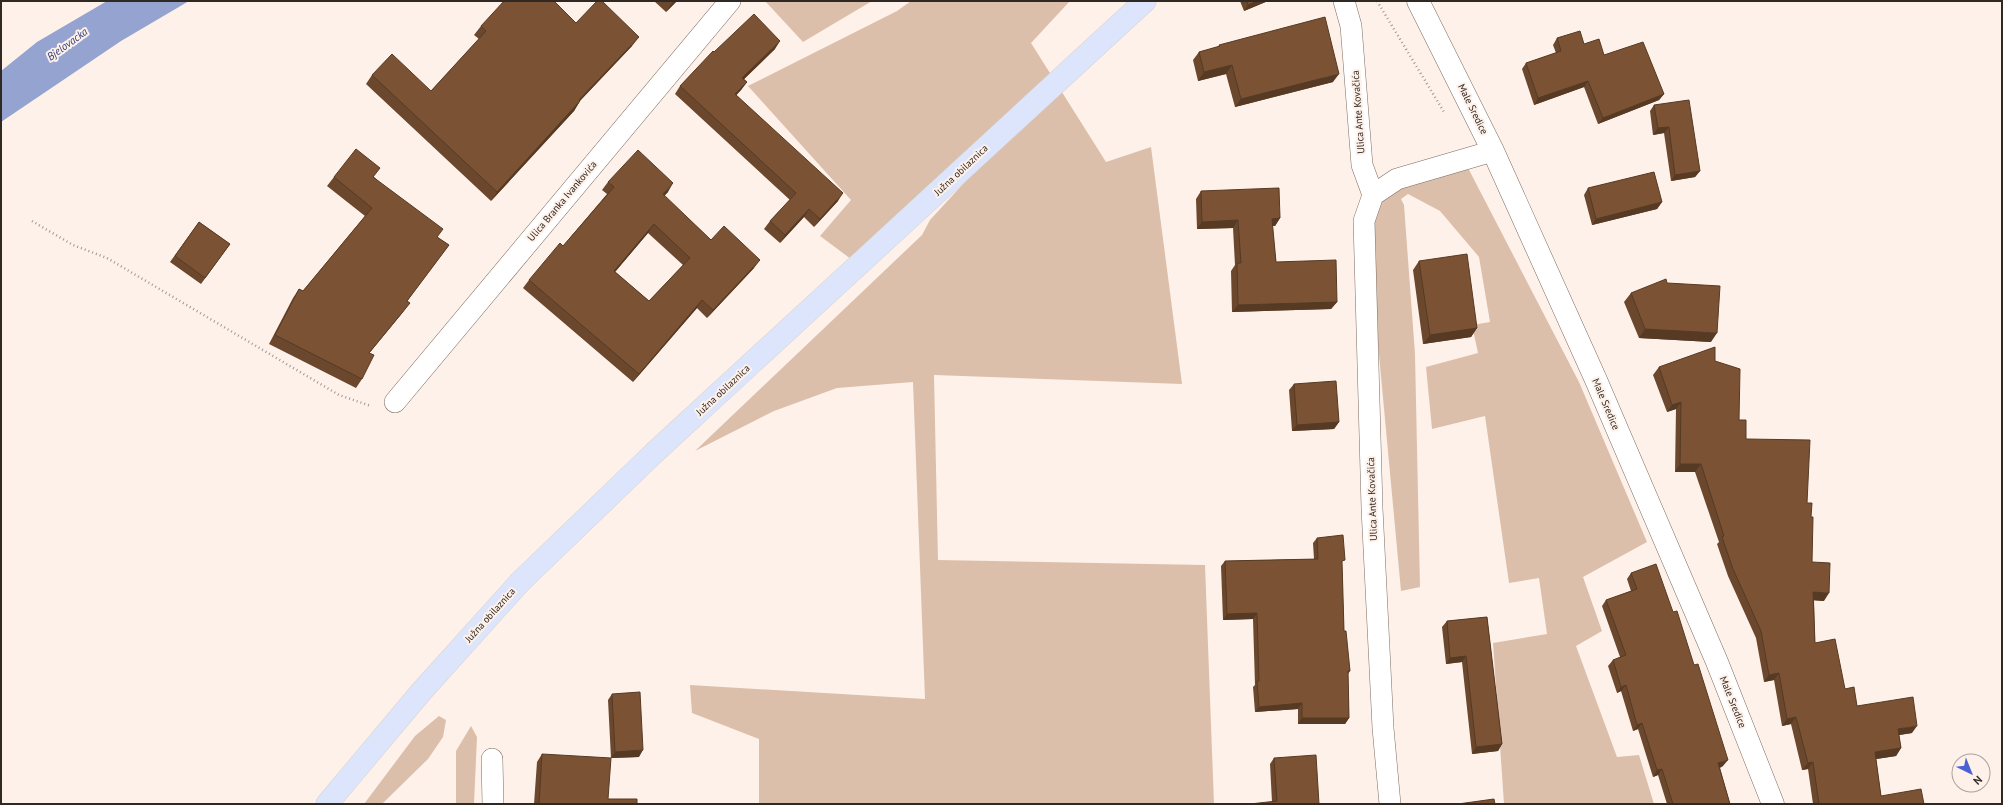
<svg xmlns="http://www.w3.org/2000/svg" width="2003" height="805" viewBox="0 0 2003 805" font-family="'PT Sans',sans-serif">
<style>
.green{fill:#dcbfaa}
.water{fill:#95a3d1}
.lines{fill:none;stroke-linecap:round;stroke-linejoin:round}
.minor-casing{stroke:#7d6c60;stroke-width:22}
.tertiary-casing{stroke:#7d6c60;stroke-width:23}
.primary-casing{stroke:#d6d4d3;stroke-width:23}
.path{stroke:#a39992;stroke-width:2.5;stroke-dasharray:1 3;stroke-linecap:butt}
.minor{stroke:#fff;stroke-width:21}
.tertiary{stroke:#fff;stroke-width:22}
.primary{stroke:#dde5fd;stroke-width:22}
.wall{fill:#6a472d;fill-rule:evenodd}
.shaded-wall{fill:#563a24}
.building{fill:#7b5334;stroke:#563a24;fill-rule:evenodd}
.labels{text-anchor:middle;dominant-baseline:central;stroke-width:4;stroke-linejoin:round;paint-order:stroke}
.street-label{font-size:10px;fill:#302823;stroke:#fef1e9}
.water-label{font-size:11px;font-style:italic;fill:#36437e;stroke:#fef1e9}
</style>
<rect width="100%" height="100%" fill="#fef1e9"/>
<path class="green" d="M 765,1 L 872,1 L 803,42 Z
M 911,1 L 1070,1 L 1031,43 L 1106,162 L 1151,147 L 1182,384 L 934,375 L 938,560 L 1205,565 L 1214,804 L 759,804 L 759,739 L 692,713 L 690,685 L 925,699 L 913,382 L 837,388 L 774,411 L 695,451 L 922,235 L 930,220 L 1051,88 L 859,265 L 820,236 L 851,200 L 748,86 L 897,11 Z
M 1467,166 L 1579,382 L 1647,542 L 1583,577 L 1602,631 L 1576,646 L 1617,757 L 1639,755 L 1654,804 L 1504,804 L 1493,643 L 1547,634 L 1539,578 L 1509,583 L 1485,416 L 1432,429 L 1426,367 L 1478,353 L 1472,325 L 1490,322 L 1479,257 L 1440,211 L 1408,194 L 1401,199 L 1404,205 L 1415,354 L 1420,587 L 1401,591 L 1370,258 L 1370,216 L 1381,195 Z
M 439,716 L 446,720 L 443,737 L 428,759 L 382,804 L 364,804 L 415,736 Z
M 471,726 L 477,737 L 474,804 L 456,804 L 456,751 Z"/>
<path class="water" d="M 107,1 L 189,1 L 121,41 L 1,122 L 1,71 L 37,42 Z"/>
<g class="lines">
<defs>
<path id="minor" d="M 1344,1 L 1351,26 L 1362,165 L 1373,195
M 395,402 L 730,1
M 492,759 L 493,804
M 1390,804 L 1383,728 L 1372,508 L 1364,221 L 1373,195 L 1397,179 L 1493,151"/>
<path id="tertiary" d="M 1418,1 L 1493,151 L 1596,380 L 1717,662 L 1773,804"/>
<path id="primary" d="M 327,804 L 421,692 L 520,582 L 654,453 L 1145,1"/>
</defs>
<use href="#minor" class="minor-casing"/>
<use href="#tertiary" class="tertiary-casing"/>
<use href="#primary" class="primary-casing"/>
<path class="path" d="M 1377,1 L 1444,112
M 32,221 L 73,245 L 107,258 L 339,395 L 371,406"/>
<use href="#minor" class="minor"/>
<use href="#tertiary" class="tertiary"/>
<use href="#primary" class="primary"/>
</g>
<path class="wall" d="M 654,1 L 677,1 L 666,12 Z
M 1240,1 L 1268,1 L 1244,11 Z
M 576,23 L 632,46 L 580,101 L 574,111 L 491,201 L 366,84 L 372,75 L 431,91 L 479,39 L 474,35 L 481,26 Z
M 1557,38 L 1584,44 L 1604,55 L 1664,94 L 1659,100 L 1598,124 L 1584,87 L 1534,105 L 1522,69 L 1526,63 L 1556,53 L 1553,45 Z
M 1219,45 L 1333,82 L 1235,107 L 1226,74 L 1198,81 L 1193,60 L 1199,52 L 1218,47 Z
M 775,49 L 744,79 L 747,82 L 741,90 L 736,95 L 838,201 L 814,227 L 804,217 L 780,243 L 764,229 L 770,221 L 790,200 L 675,94 L 680,86 L 714,52 Z
M 1654,105 L 1700,171 L 1695,177 L 1671,181 L 1664,133 L 1653,135 L 1650,111 Z
M 334,177 L 374,177 L 437,237 L 449,245 L 407,301 L 403,312 L 369,353 L 362,379 L 356,388 L 269,344 L 293,298 L 299,289 L 303,291 L 365,216 L 327,186 Z
M 608,182 L 668,192 L 664,196 L 711,240 L 754,268 L 707,318 L 697,308 L 633,382 L 523,288 L 529,280 L 563,246 L 607,194 L 602,190 ZM 648,233 L 683,265 L 649,301 L 615,272 Z
M 1588,188 L 1662,202 L 1657,209 L 1592,225 L 1584,195 Z
M 1201,191 L 1280,218 L 1275,226 L 1272,226 L 1276,262 L 1337,302 L 1331,309 L 1232,312 L 1231,271 L 1235,265 L 1233,228 L 1197,229 L 1196,199 Z
M 199,222 L 230,244 L 201,284 L 170,262 Z
M 1419,261 L 1477,328 L 1471,337 L 1423,344 L 1413,270 Z
M 1667,283 L 1711,342 L 1639,338 L 1624,302 L 1631,293 Z
M 1715,361 L 1746,439 L 1807,503 L 1811,517 L 1812,562 L 1824,601 L 1814,600 L 1815,643 L 1845,689 L 1857,706 L 1912,733 L 1899,735 L 1901,748 L 1896,756 L 1876,759 L 1881,796 L 1924,804 L 1813,804 L 1808,769 L 1802,770 L 1791,724 L 1782,726 L 1774,680 L 1764,682 L 1756,638 L 1728,576 L 1717,544 L 1719,542 L 1695,472 L 1675,472 L 1676,409 L 1667,412 L 1653,375 L 1659,367 Z
M 1294,384 L 1339,422 L 1334,429 L 1292,431 L 1289,390 Z
M 1317,538 L 1342,565 L 1344,631 L 1350,671 L 1348,674 L 1349,718 L 1345,724 L 1298,724 L 1298,709 L 1255,712 L 1253,687 L 1255,685 L 1253,619 L 1223,620 L 1221,566 L 1225,561 L 1314,559 L 1313,543 Z
M 1631,573 L 1723,766 L 1720,768 L 1730,804 L 1667,804 L 1658,775 L 1653,777 L 1638,729 L 1633,731 L 1621,691 L 1617,693 L 1608,666 L 1613,660 L 1620,657 L 1602,606 L 1606,600 L 1631,591 L 1627,579 Z
M 1487,617 L 1502,744 L 1498,751 L 1472,754 L 1462,662 L 1446,664 L 1442,627 L 1447,621 Z
M 612,694 L 639,757 L 611,758 L 608,700 Z
M 542,754 L 608,799 L 637,804 L 534,804 L 537,762 Z
M 1274,758 L 1319,804 L 1272,802 L 1270,764 Z"/>
<path class="shaded-wall" d="M 674,1 L 677,1 L 666,12 L 672,3 Z
M 1257,1 L 1268,1 L 1244,11 L 1248,5 Z
M 639,37 L 632,46 L 572,109 L 579,100 Z
M 780,41 L 775,49 L 737,86 L 742,78 Z
M 1232,65 L 1226,74 L 1198,81 L 1204,72 Z
M 1339,74 L 1333,82 L 1235,107 L 1241,99 Z
M 1588,81 L 1584,87 L 1534,105 L 1538,98 Z
M 747,82 L 741,90 L 730,102 L 735,94 Z
M 1664,94 L 1659,100 L 1598,124 L 1603,118 Z
M 580,101 L 574,111 L 491,201 L 497,192 Z
M 1669,127 L 1664,133 L 1653,135 L 1658,128 Z
M 1700,171 L 1695,177 L 1671,181 L 1675,175 Z
M 673,183 L 668,192 L 657,203 L 663,194 Z
M 843,193 L 838,201 L 814,227 L 820,219 Z
M 1662,202 L 1657,209 L 1592,225 L 1596,219 Z
M 809,209 L 804,217 L 780,243 L 785,235 Z
M 1280,218 L 1275,226 L 1266,226 L 1272,219 Z
M 1238,220 L 1233,228 L 1197,229 L 1202,222 Z
M 654,224 L 648,233 L 609,279 L 614,271 Z
M 760,260 L 754,268 L 707,318 L 713,310 Z
M 702,300 L 697,308 L 633,382 L 639,374 Z
M 1337,302 L 1331,309 L 1232,312 L 1238,305 Z
M 410,303 L 403,312 L 362,362 L 369,353 Z
M 1477,328 L 1471,337 L 1423,344 L 1430,335 Z
M 1645,329 L 1717,333 L 1711,342 L 1639,338 Z
M 1681,402 L 1676,409 L 1667,412 L 1672,405 Z
M 1339,422 L 1334,429 L 1292,431 L 1297,425 Z
M 1680,464 L 1701,464 L 1695,472 L 1675,472 Z
M 1813,592 L 1829,593 L 1824,601 L 1808,600 Z
M 1257,613 L 1253,619 L 1223,620 L 1227,614 Z
M 1466,656 L 1462,662 L 1446,664 L 1450,658 Z
M 1779,673 L 1774,680 L 1764,682 L 1769,675 Z
M 1626,685 L 1621,691 L 1617,693 L 1621,687 Z
M 1302,703 L 1298,709 L 1255,712 L 1259,707 Z
M 1796,717 L 1791,724 L 1782,726 L 1787,719 Z
M 1302,718 L 1349,718 L 1345,724 L 1298,724 Z
M 1642,723 L 1638,729 L 1633,731 L 1637,725 Z
M 1917,726 L 1912,733 L 1893,736 L 1898,729 Z
M 1502,744 L 1498,751 L 1472,754 L 1476,747 Z
M 1901,748 L 1896,756 L 1870,760 L 1875,752 Z
M 643,750 L 639,757 L 611,758 L 615,752 Z
M 1728,760 L 1723,766 L 1714,769 L 1718,763 Z
M 1813,762 L 1808,769 L 1802,770 L 1808,763 Z
M 1662,769 L 1658,775 L 1653,777 L 1657,770 Z"/>
<path class="building" d="M 504,1 L 554,1 L 576,23 L 597,1 L 602,1 L 639,37 L 579,100 L 580,101 L 497,192 L 372,75 L 392,54 L 431,91 L 486,31 L 481,26 Z
M 1247,1 L 1257,1 L 1248,5 Z
M 754,14 L 780,41 L 742,78 L 747,82 L 735,94 L 843,193 L 820,219 L 809,209 L 785,235 L 770,221 L 796,193 L 680,86 L 713,51 L 714,52 Z
M 1325,17 L 1339,74 L 1241,99 L 1232,65 L 1204,72 L 1199,52 L 1220,46 L 1219,45 Z
M 1580,31 L 1584,44 L 1599,39 L 1604,55 L 1643,42 L 1664,94 L 1603,118 L 1588,81 L 1538,98 L 1526,63 L 1561,51 L 1557,38 Z
M 1689,100 L 1700,171 L 1675,175 L 1669,127 L 1658,128 L 1654,105 Z
M 356,149 L 380,168 L 373,177 L 443,229 L 437,237 L 449,245 L 407,301 L 410,303 L 369,353 L 374,355 L 362,379 L 275,335 L 299,289 L 303,291 L 372,208 L 334,177 Z
M 638,150 L 673,183 L 663,194 L 711,240 L 724,226 L 760,260 L 713,310 L 702,300 L 639,374 L 529,280 L 560,243 L 563,246 L 614,187 L 608,182 ZM 654,224 L 690,258 L 649,301 L 614,271 Z
M 1654,172 L 1662,202 L 1596,219 L 1588,188 Z
M 1279,188 L 1280,218 L 1272,219 L 1276,262 L 1336,260 L 1337,302 L 1238,305 L 1237,263 L 1241,263 L 1238,220 L 1202,222 L 1201,191 Z
M 199,222 L 230,244 L 205,278 L 175,256 Z
M 1467,254 L 1477,328 L 1430,335 L 1419,261 Z
M 1666,279 L 1667,283 L 1720,286 L 1717,333 L 1645,329 L 1631,293 Z
M 1715,347 L 1715,361 L 1740,369 L 1739,420 L 1746,420 L 1746,439 L 1810,440 L 1807,503 L 1812,503 L 1811,517 L 1813,517 L 1812,562 L 1830,563 L 1829,593 L 1813,592 L 1815,643 L 1835,639 L 1845,689 L 1854,687 L 1857,706 L 1913,697 L 1917,726 L 1898,729 L 1901,748 L 1875,752 L 1881,796 L 1921,789 L 1924,804 L 1819,804 L 1813,762 L 1808,763 L 1796,717 L 1787,719 L 1779,673 L 1769,675 L 1761,631 L 1733,569 L 1722,537 L 1724,536 L 1701,464 L 1680,464 L 1681,402 L 1672,405 L 1659,367 Z
M 1336,381 L 1339,422 L 1297,425 L 1294,384 Z
M 1343,535 L 1345,560 L 1342,561 L 1344,631 L 1346,631 L 1350,671 L 1348,671 L 1349,718 L 1302,718 L 1302,703 L 1259,707 L 1257,681 L 1259,681 L 1257,613 L 1227,614 L 1225,561 L 1318,559 L 1317,538 Z
M 1656,564 L 1673,612 L 1677,611 L 1694,665 L 1698,664 L 1728,760 L 1718,763 L 1730,804 L 1673,804 L 1662,769 L 1657,770 L 1642,723 L 1637,725 L 1626,685 L 1621,687 L 1613,660 L 1626,655 L 1606,600 L 1637,589 L 1631,573 Z
M 1487,617 L 1502,744 L 1476,747 L 1466,656 L 1450,658 L 1447,621 Z
M 640,692 L 643,750 L 615,752 L 612,694 Z
M 542,754 L 611,758 L 608,799 L 637,799 L 637,804 L 539,804 Z
M 1316,755 L 1319,804 L 1250,804 L 1277,801 L 1274,758 Z
M 1494,799 L 1495,804 L 1458,804 Z"/>
<g class="labels">
<g class="street-label">
<text transform="translate(1473 109) rotate(64)">Male Sredice</text>
<text transform="translate(1358 112) rotate(-94)">Ulica Ante Kovačića</text>
<text transform="translate(961 170) rotate(-43)">Južna obilaznica</text>
<text transform="translate(562 201) rotate(-50)">Ulica Branka Ivankovića</text>
<text transform="translate(723 390) rotate(-43)">Južna obilaznica</text>
<text transform="translate(1606 404) rotate(67)">Male Sredice</text>
<text transform="translate(1372 499) rotate(-92)">Ulica Ante Kovačića</text>
<text transform="translate(490 615) rotate(-48)">Južna obilaznica</text>
<text transform="translate(1733 702) rotate(68)">Male Sredice</text>
</g>
<g class="water-label">
<text transform="translate(67 44) rotate(-36)">Bjelovacka</text>
</g>
</g>
<rect width="2003" height="805" fill="none" stroke="#302823" stroke-width="4"/>
<g transform="translate(1971 773) rotate(137)"><circle r="19" fill="#fef1e9" stroke="#aca19a"/>
<path d="M0-3L7 15L0 10L-7 15Z" fill="#4b60d4"/>
<text y="-6" font-size="11" font-weight="bold" text-anchor="middle" fill="#302823">N</text>
</g>
</svg>
